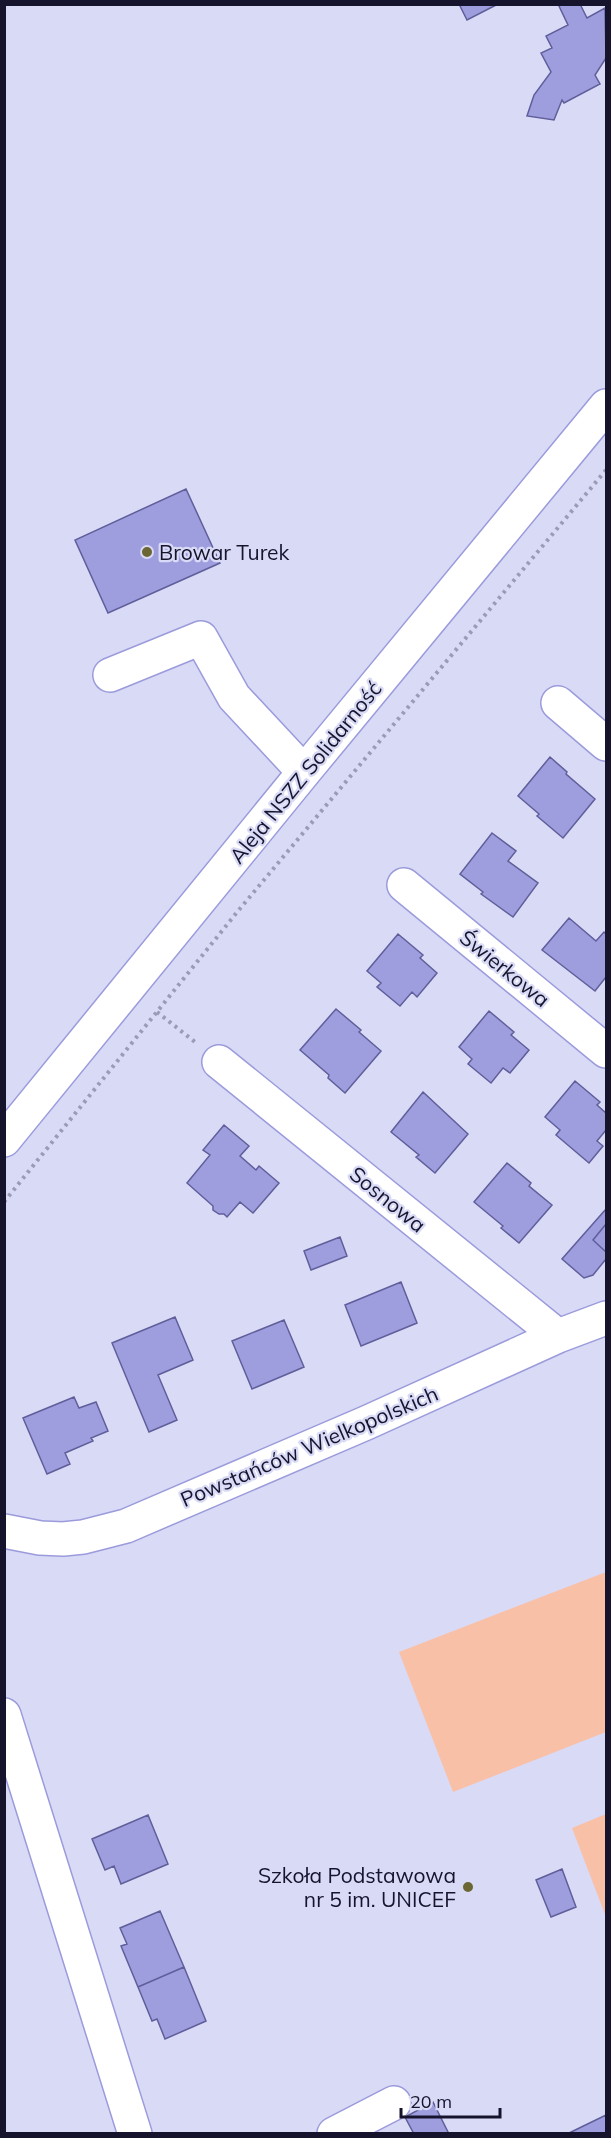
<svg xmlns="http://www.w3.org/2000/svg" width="611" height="2138" viewBox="0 0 611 2138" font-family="Mulish,sans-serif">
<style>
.green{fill:#f9c0a8}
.building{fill:#9e9edf;stroke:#605e9a;stroke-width:1.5}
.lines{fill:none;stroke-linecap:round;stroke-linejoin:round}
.minor-casing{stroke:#9b9bdc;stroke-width:36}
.path{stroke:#9b9bb6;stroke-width:4;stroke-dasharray:3 4.5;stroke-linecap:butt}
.minor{stroke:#fff;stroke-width:33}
.poi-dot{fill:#6b6633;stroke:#d9daf6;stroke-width:2}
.labels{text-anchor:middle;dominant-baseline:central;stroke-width:4.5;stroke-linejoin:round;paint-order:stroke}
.poi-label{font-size:21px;fill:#16142d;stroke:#d9daf6;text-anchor:start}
.street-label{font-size:21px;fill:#16142d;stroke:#d9daf6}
</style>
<rect width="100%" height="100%" fill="#d9daf6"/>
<path class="green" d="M 606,1572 L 606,1732 L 453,1792 L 399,1652 Z
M 606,1814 L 606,1917 L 572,1828 Z"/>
<path class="building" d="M 459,4 L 498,4 L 467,20 Z
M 558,4 L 580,4 L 587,18 L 605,8 L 606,58 L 595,75 L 600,84 L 564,103 L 562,100 L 554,120 L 527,116 L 534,95 L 551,72 L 541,53 L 552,48 L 546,36 L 568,25 Z
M 186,489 L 220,563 L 108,613 L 75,540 Z
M 550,757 L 567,772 L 566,774 L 595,799 L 563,838 L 537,816 L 539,814 L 518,796 Z
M 492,833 L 516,851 L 508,861 L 538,883 L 513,917 L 481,894 L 483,892 L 460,874 Z
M 569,918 L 596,941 L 604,932 L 606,934 L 606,977 L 595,991 L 542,950 Z
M 398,934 L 423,955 L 420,958 L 437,973 L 417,997 L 412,992 L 400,1006 L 377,987 L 381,983 L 367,971 Z
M 336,1009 L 361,1030 L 359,1032 L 381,1051 L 345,1093 L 328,1078 L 329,1075 L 300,1050 Z
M 489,1011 L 514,1032 L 511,1035 L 529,1050 L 510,1073 L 503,1068 L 491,1083 L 468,1064 L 472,1059 L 459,1047 Z
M 575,1081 L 600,1102 L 597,1105 L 606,1113 L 606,1130 L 597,1141 L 603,1146 L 589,1163 L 556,1135 L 560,1130 L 545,1117 Z
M 423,1092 L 468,1134 L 435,1173 L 416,1157 L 419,1155 L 391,1132 Z
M 224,1125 L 249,1146 L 240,1156 L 256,1170 L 259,1166 L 279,1183 L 253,1213 L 240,1202 L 227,1217 L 224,1214 L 219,1214 L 213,1210 L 213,1206 L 187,1183 L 210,1155 L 203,1150 Z
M 507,1163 L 531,1183 L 529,1186 L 552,1205 L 519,1243 L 501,1228 L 503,1226 L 474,1202 Z
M 606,1209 L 606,1224 L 593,1240 L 606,1252 L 606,1259 L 593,1275 L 584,1278 L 562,1259 Z
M 606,1224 L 606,1252 L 593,1240 Z
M 340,1237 L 347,1256 L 311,1270 L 304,1251 Z
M 401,1282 L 417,1323 L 361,1346 L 345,1305 Z
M 175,1317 L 193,1360 L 158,1375 L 177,1420 L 149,1432 L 112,1343 Z
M 284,1320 L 304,1367 L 252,1389 L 232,1341 Z
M 74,1397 L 79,1408 L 96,1402 L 108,1431 L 91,1438 L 93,1441 L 65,1453 L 70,1464 L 47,1474 L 23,1418 Z
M 148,1815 L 168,1864 L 121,1884 L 114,1866 L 105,1870 L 92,1839 Z
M 562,1869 L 576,1907 L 551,1917 L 536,1880 Z
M 160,1911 L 184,1967 L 138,1987 L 121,1946 L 127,1944 L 120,1928 Z
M 184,1967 L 206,2021 L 165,2039 L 157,2019 L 152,2021 L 138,1987 Z
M 433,2102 L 449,2134 L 414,2134 L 405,2117 Z
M 606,2115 L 606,2134 L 567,2134 Z"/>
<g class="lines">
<defs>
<path id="minor" d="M 110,675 L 201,638 L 234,697 L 304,772
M 558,703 L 606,744
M 404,885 L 606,1051
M 219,1062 L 558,1336
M 4,1140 L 304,772 L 606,406
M 4,1531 L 40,1538 L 63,1539 L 83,1537 L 126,1526 L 366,1423 L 558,1336 L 606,1318
M 4,1715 L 135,2134
M 334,2134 L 394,2103"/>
</defs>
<use href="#minor" class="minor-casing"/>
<path class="path" d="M 157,1012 L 195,1042
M 4,1202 L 238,911 L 606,470"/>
<use href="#minor" class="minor"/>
</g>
<g class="poi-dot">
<circle cx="147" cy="552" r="6"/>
<circle cx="468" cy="1887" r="6"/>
</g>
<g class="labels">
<g class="poi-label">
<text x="159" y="552">Browar Turek</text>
<text x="456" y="1875" text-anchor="end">Szkoła Podstawowa<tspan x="456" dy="24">nr 5 im. UNICEF</tspan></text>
</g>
<g class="street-label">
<text transform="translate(305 772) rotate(-51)">Aleja NSZZ Solidarność</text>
<text transform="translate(505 968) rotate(39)">Świerkowa</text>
<text transform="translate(388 1199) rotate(39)">Sosnowa</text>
<text transform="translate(309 1446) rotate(-23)">Powstańców Wielkopolskich</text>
</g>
</g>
<rect width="611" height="2138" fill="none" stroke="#16142d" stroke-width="12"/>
<path d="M401 2108v9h99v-9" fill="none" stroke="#16142d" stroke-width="3"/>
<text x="410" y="2108" font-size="18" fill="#16142d" stroke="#d9daf6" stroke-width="4.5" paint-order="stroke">20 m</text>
</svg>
